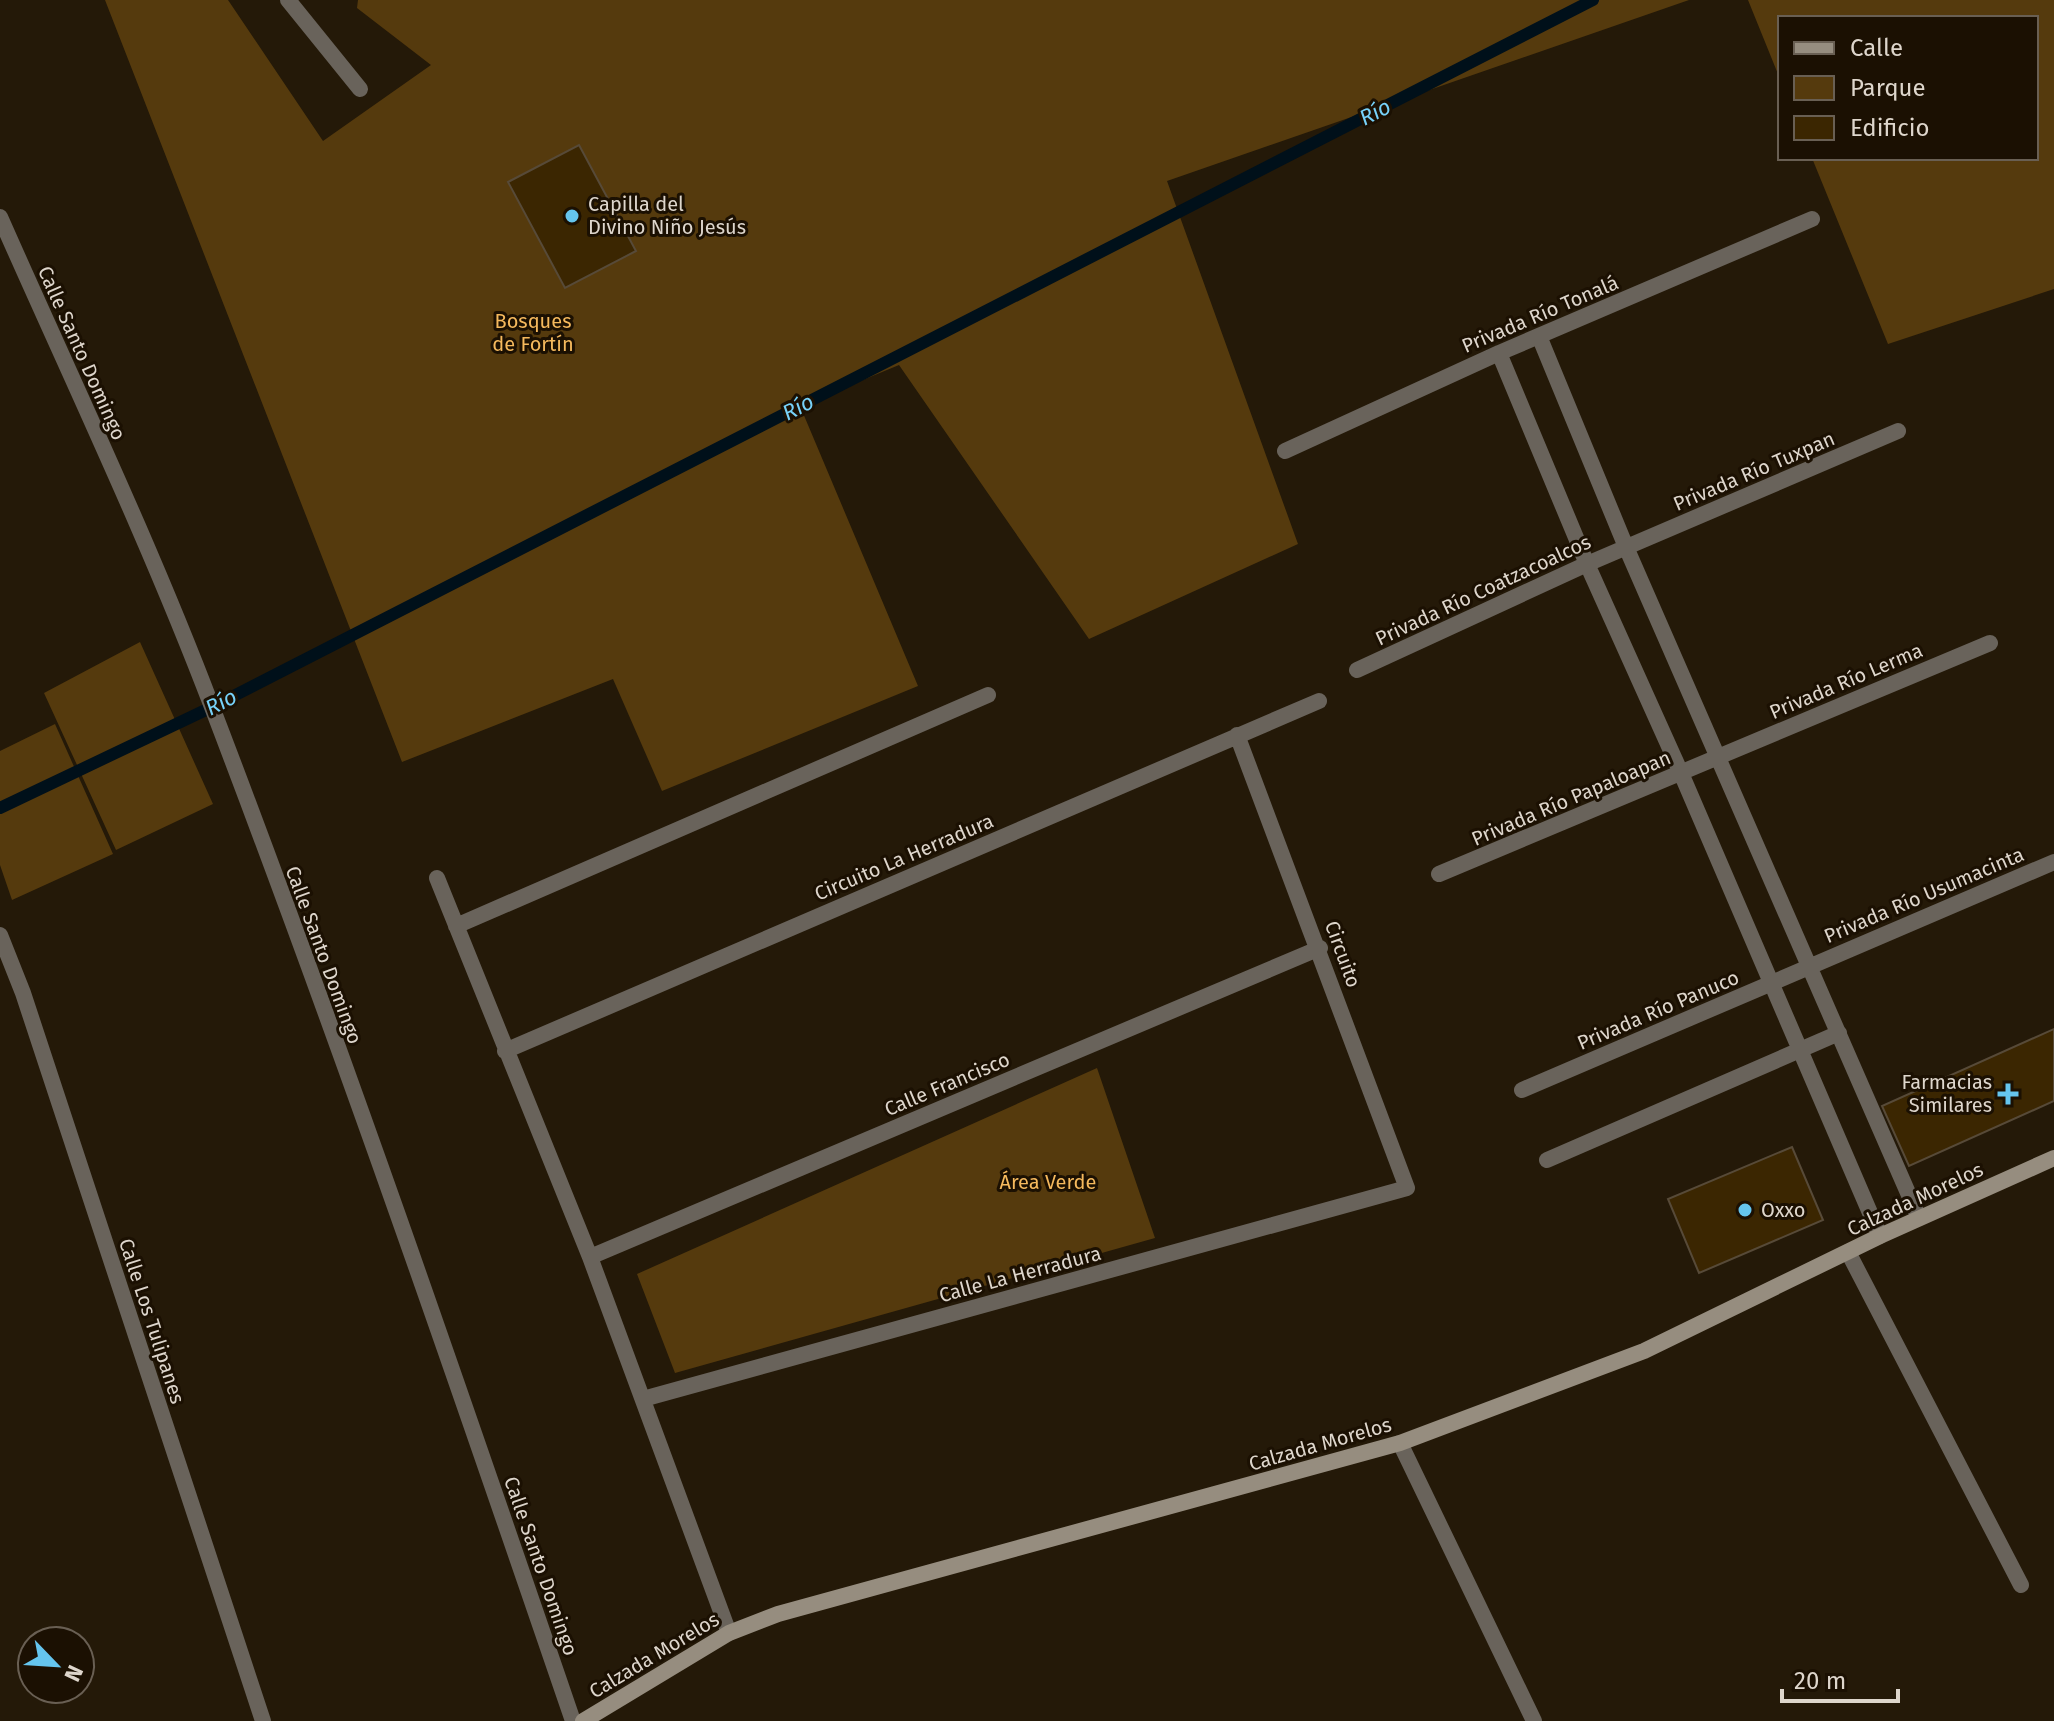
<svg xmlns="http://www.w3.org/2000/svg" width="2054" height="1721" viewBox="0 0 2054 1721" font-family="'Fira Sans',sans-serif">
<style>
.green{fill:#553a0d}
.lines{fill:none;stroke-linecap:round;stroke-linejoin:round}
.stream{stroke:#00101a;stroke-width:12}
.building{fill:#3b2601;stroke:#574a38;stroke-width:2}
.street{stroke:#69635b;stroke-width:16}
.secondary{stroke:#968d7f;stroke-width:16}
.poi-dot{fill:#65c5ee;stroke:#1b1002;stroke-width:3}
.labels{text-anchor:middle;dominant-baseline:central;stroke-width:6;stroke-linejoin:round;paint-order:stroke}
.poi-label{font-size:20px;fill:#ded6cc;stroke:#1b1002;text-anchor:start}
.street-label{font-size:20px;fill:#ded6cc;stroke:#1b1002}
.park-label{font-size:20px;fill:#f5b95d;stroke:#1b1002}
.water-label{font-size:22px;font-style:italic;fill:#77d2f9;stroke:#1b1002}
</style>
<rect width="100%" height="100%" fill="#241908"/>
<path class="green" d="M 105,0 L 228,0 L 323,141 L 431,65 L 357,8 L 358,0 L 1689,0 L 1167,181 L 1298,544 L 1089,639 L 899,365 L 800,406 L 918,686 L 662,791 L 613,679 L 402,762 Z
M 1748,0 L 2054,0 L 2054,289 L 1888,344 L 1812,158 L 2036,158 L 2036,18 L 1780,18 L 1780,79 Z
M 140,642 L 213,804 L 116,850 L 44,693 Z
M 55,724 L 113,854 L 12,900 L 0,865 L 0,751 Z
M 1097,1068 L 1155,1238 L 675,1373 L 637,1274 Z"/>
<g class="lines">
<path class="stream" d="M 0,808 L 212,707 L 1593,0"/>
</g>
<path class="building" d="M 579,145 L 636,251 L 565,288 L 508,182 Z
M 2054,1029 L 2054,1101 L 1909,1166 L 1882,1106 Z
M 1792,1147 L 1823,1220 L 1699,1273 L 1668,1199 Z"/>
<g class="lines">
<path class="street" d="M 288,0 L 360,89
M 0,217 C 72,380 149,541 212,707 C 340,1042 457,1382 573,1721
M 1539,336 L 1626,547 L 1919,1218
M 1499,353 L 1587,564 L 1681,773 L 1880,1236
M 1285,451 L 1499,353 L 1812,219
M 1357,670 L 1587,564 L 1898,431
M 1439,874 L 1990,643
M 437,878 L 590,1257 L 729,1633
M 456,926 L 988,695
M 0,935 L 23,993 L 263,1721
M 505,1051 L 1319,701
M 1522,1090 L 2054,862
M 1547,1160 L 1839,1033
M 1848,1252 L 2021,1585
M 590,1257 L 1320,948
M 643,1399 L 1407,1188 L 1237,735
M 1400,1443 L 1534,1721"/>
<path class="secondary" d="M 583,1721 L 729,1633 L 778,1614 L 1400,1443 L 1644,1351 L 1880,1236 L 2054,1158"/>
</g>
<g class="poi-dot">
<circle cx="572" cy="216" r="8"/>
<path d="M2004 1082h8v8h8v8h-8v8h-8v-8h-8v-8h8z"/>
<circle cx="1745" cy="1210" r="8"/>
</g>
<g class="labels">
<g class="poi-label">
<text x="588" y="204">Capilla del<tspan x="588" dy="23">Divino Niño Jesús</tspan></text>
<text x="1992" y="1082" text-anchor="end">Farmacias<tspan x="1992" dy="23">Similares</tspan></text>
<text x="1761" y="1210">Oxxo</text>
</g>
<g class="street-label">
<text transform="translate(1540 314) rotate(-23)">Privada Río Tonalá</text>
<text transform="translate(82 353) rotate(66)">Calle Santo Domingo</text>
<text transform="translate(1754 471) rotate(-23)">Privada Río Tuxpan</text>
<text transform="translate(1483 590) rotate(-25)">Privada Río Coatzacoalcos</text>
<text transform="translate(1846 681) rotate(-23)">Privada Río Lerma</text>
<text transform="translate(1571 798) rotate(-23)">Privada Río Papaloapan</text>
<text transform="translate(904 857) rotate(-23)">Circuito La Herradura</text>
<text transform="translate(1924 895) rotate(-23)">Privada Río Usumacinta</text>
<text transform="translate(1343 954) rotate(70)">Circuito</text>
<text transform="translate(324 955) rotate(70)">Calle Santo Domingo</text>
<text transform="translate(1658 1010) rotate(-23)">Privada Río Panuco</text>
<text transform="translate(947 1084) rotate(-23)">Calle Francisco</text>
<text transform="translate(1915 1199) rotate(-25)">Calzada Morelos</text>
<text transform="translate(1020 1274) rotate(-15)">Calle La Herradura</text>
<text transform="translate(152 1321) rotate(72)">Calle Los Tulipanes</text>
<text transform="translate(1320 1444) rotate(-16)">Calzada Morelos</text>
<text transform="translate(541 1566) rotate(71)">Calle Santo Domingo</text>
<text transform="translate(654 1655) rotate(-31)">Calzada Morelos</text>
</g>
<g class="park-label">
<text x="533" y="321">Bosques<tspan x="533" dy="23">de Fortín</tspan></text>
<text x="1048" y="1182">Área Verde</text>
</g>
<g class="water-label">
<text transform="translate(1375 112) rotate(-27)">Río</text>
<text transform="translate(798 407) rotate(-27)">Río</text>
<text transform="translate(221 702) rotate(-27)">Río</text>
</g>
</g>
<rect x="1778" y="16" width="260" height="144" fill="#1b1002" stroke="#695f53" stroke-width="2"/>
<rect x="1794" y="42" width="40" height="12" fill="#968d7f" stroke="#695f53" stroke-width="2"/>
<text x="1850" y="56" font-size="24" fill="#ded6cc">Calle</text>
<rect x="1794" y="76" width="40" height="24" fill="#553a0d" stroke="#695f53" stroke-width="2"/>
<text x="1850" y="96" font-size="24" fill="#ded6cc">Parque</text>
<rect x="1794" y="116" width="40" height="24" fill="#3b2601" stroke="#695f53" stroke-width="2"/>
<text x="1850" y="136" font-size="24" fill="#ded6cc">Edificio</text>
<g transform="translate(56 1665) rotate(115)"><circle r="38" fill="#1b1002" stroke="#695f53" stroke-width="2"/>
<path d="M0-6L14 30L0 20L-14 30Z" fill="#65c5ee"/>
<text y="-12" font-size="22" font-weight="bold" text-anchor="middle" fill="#ded6cc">N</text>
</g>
<path d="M1782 1689v12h116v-12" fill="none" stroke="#ded6cc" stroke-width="4"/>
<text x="1794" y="1689" font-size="24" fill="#ded6cc" stroke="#1b1002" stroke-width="6" paint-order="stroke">20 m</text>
</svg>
